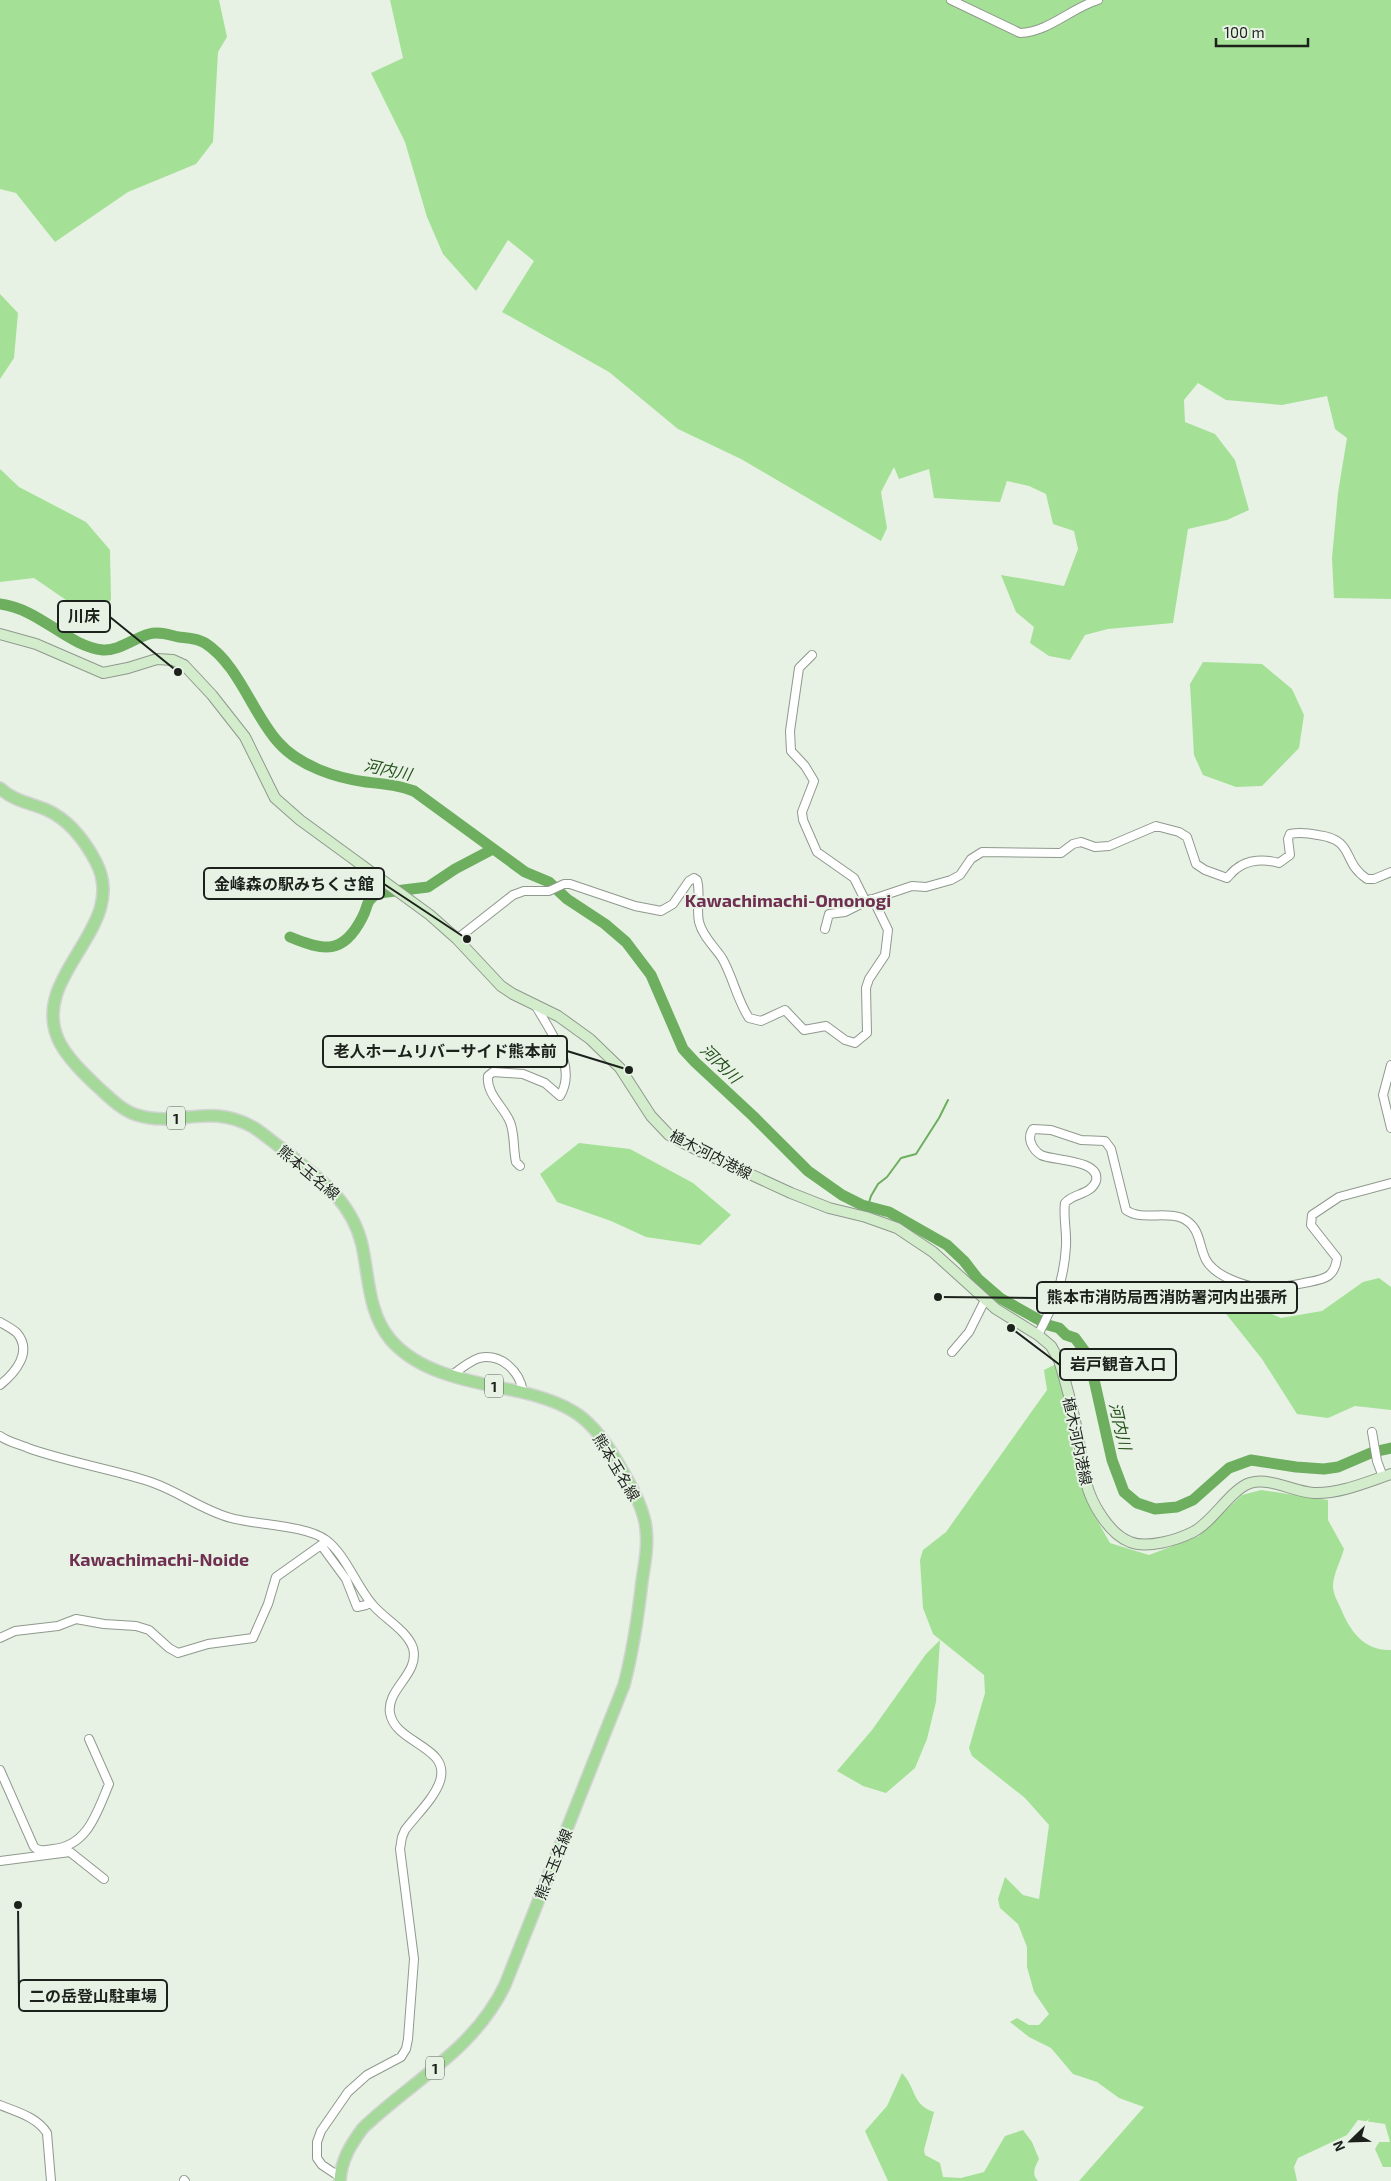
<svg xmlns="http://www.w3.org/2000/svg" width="1391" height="2181" viewBox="0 0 1391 2181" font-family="'Exo 2','Noto Sans JP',sans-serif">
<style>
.green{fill:#a4e096}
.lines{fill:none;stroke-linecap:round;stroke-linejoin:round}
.stream{stroke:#6dae5f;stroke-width:2}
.river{stroke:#6dae5f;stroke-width:11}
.minor-casing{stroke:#8f998d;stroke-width:10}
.secondary-casing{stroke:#8f998d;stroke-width:12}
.primary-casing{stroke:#d2d3d2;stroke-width:14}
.minor{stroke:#fff;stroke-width:8}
.secondary{stroke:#d2eccc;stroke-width:10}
.primary{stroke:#a5d99a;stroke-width:11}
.labels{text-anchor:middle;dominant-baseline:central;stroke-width:4;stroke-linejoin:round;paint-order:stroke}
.shield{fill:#e7f2e5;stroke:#5a6058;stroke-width:1}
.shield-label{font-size:14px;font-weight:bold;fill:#1d211c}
.street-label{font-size:15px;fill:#1d211c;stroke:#e7f2e5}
.water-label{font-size:16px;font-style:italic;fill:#24501a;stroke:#e7f2e5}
.quarter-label{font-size:18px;font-weight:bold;fill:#6f2f50;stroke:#e7f2e5}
.leader{fill:none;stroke:#1d211c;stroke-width:2}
.callout-dot{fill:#1d211c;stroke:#e7f2e5;stroke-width:2}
.callout{fill:#e7f2e5;stroke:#1d211c;stroke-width:2}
.callout-label{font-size:16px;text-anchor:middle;font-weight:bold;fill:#1d211c}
</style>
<rect width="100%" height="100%" fill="#e7f2e5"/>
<path class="green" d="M 0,0 L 219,0 L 227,37 L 218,52 L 213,142 L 196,164 L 128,192 L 55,242 L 16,193 L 0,189 Z
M 390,0 L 1391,0 L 1391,599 L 1334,598 L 1332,558 L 1338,493 L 1347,438 L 1335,429 L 1327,396 L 1282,405 L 1226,400 L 1198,383 L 1184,400 L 1185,422 L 1215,434 L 1235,460 L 1249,510 L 1227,520 L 1188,529 L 1173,623 L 1108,629 L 1085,635 L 1070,660 L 1049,656 L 1030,643 L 1034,627 L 1016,612 L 1001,575 L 1064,586 L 1078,549 L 1074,531 L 1053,524 L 1046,494 L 1029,486 L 1007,481 L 1000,502 L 934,498 L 929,469 L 899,479 L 894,467 L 881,492 L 887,528 L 881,541 L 741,459 L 678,429 L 609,372 L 502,312 L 534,261 L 508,240 L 476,291 L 443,254 L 427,217 L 405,142 L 371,73 L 403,58 Z
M 0,294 L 18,313 L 14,358 L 0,379 Z
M 0,469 L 19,487 L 86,522 L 110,550 L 111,600 L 94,617 L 78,612 L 66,600 L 34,578 L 0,582 Z
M 1203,662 L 1262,664 L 1292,689 L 1304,715 L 1299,748 L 1262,786 L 1236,787 L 1203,775 L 1194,755 L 1190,684 Z
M 579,1143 L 630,1149 L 693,1183 L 731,1215 L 700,1245 L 646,1237 L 611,1221 L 557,1202 L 540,1174 Z
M 1379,1278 L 1391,1287 L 1391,1410 L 1355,1406 L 1328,1418 L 1297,1414 L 1262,1359 L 1223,1310 L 1232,1297 L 1281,1318 L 1322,1311 L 1363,1282 Z
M 1058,1363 L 1073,1450 L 1090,1508 L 1110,1543 L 1149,1555 L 1199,1536 L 1242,1495 L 1261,1490 L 1328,1500 L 1328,1520 L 1344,1549 C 1341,1560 1333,1575 1333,1586 C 1333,1594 1338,1602 1341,1609 C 1350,1631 1364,1651 1391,1650 L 1391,2167 L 1383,2167 L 1375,2149 L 1379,2142 L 1390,2142 L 1385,2124 L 1358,2120 L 1347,2135 L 1298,2158 L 1294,2167 L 1297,2181 L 1079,2181 L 1144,2107 L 1119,2098 L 1097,2082 L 1073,2074 L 1051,2048 L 1029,2037 L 1010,2022 L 1017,2018 L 1029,2025 L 1039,2025 L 1049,2014 L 1034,1992 L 1027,1967 L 1027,1947 L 1018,1924 L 1000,1908 L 998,1899 L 1005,1877 L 1023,1895 L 1039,1899 L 1049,1825 L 1025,1798 L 972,1756 L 969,1748 L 985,1693 L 984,1675 L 933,1634 L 923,1608 L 920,1560 L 923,1550 L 946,1532 L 1047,1390 L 1044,1370 Z
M 940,1640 L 936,1702 L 927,1739 L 915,1768 L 886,1793 L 863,1786 L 837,1771 L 872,1730 L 926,1654 Z
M 902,2073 C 917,2089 911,2104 934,2112 L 924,2150 L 925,2155 L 940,2163 L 943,2177 L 961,2178 L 984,2172 L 1005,2136 L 1023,2130 L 1032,2142 L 1039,2159 C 1035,2167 1031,2174 1038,2181 L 888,2181 L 865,2131 L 887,2106 Z"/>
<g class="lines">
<path class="stream" d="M 868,1206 L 871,1196 L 878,1184 L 887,1177 L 901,1158 L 916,1154 L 939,1118 L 948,1100"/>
<path class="river" d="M 0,604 C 40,609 67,646 103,650 C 119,651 134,638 149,634 C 159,631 169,635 179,637 C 188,638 197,638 205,643 C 239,665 252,713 278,742 C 299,766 336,778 366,782 C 384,784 398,785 414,791 L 525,872 L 549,882 L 567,899 L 605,924 L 626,942 L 651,975 L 683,1049 L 695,1062 L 753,1116 L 808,1171 L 842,1195 L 862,1205 L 889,1212 L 947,1245 L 964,1261 L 978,1279 L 1000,1298 L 1048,1325 L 1059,1328 L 1066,1335 L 1075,1338 L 1089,1357 L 1112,1460 L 1124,1492 L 1137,1503 L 1155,1509 L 1177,1507 L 1193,1500 L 1229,1468 L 1251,1460 L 1296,1467 L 1324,1469 L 1338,1467 L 1373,1452 L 1391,1448
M 290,937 C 324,951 343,955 362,918 C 369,906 364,901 379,893 L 428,887 L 455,869 L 493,849"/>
<defs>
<path id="minor" d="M 951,0 L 1020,33 C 1049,32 1071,8 1098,0
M 812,655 L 799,668 L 790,731 L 791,751 L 805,766 L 814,781 L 802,812 L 803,820 L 817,852 L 854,878 L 866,902
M 825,929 L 829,914 L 845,912 L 871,899
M 457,939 L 513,895 L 524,891 L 549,891 L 564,884 L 570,884 L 635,906 L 661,911 L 673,904 L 689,881 L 694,878 L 697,880 C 701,894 696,908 699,922 C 703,937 714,946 722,958 C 733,977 737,1000 749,1018 L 761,1021 L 785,1010 L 804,1030 L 826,1026 L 845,1040 L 855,1043 L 867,1033 L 866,988 L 869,979 L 885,955 L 888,930 L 873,899 L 912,886 L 926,887 L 951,880 L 960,875 L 971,859 L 982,852 L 1061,853 L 1073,844 L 1081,842 L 1095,847 L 1109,846 L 1156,826 L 1179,832 L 1187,837 L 1196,864 L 1205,870 L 1227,878 C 1230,875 1233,871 1236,869 C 1248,859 1265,859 1279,863 L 1290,855 L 1288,839 L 1290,834 C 1300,832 1308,833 1318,835 C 1356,840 1341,862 1367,879 L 1374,879 L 1391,872
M 1391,1065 L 1383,1095 L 1391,1128
M 520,1166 L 516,1162 C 513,1149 515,1134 510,1122 C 504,1107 486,1094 488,1076 L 493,1072 L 523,1074 L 545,1083 L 560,1096 C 578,1066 550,1032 536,1006
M 0,1322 C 5,1325 13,1329 17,1333 C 33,1352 15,1373 0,1385
M 1038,1335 C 1054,1304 1064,1282 1066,1246 C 1067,1232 1063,1217 1065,1203 C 1073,1193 1091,1195 1096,1181 C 1101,1159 1052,1161 1041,1155 C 1036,1152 1033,1148 1031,1143 C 1029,1137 1030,1133 1033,1129 L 1051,1130 L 1081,1140 L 1105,1141 L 1111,1149 L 1126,1210 C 1141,1221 1164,1211 1182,1218 C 1201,1227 1198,1244 1206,1260 C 1215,1276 1242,1285 1259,1288 C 1275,1290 1293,1285 1309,1282 C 1326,1279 1335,1276 1337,1258 L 1311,1225 L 1312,1215 L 1339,1197 L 1391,1183
M 952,1352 L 969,1332 L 985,1300
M 452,1375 C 460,1369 470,1361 479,1358 C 501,1353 520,1371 523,1392
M 1372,1432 L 1377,1461 L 1383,1477
M 0,1436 C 8,1442 19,1444 28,1448 C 67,1462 108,1468 148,1481 C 177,1490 201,1510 231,1518 C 256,1525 306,1525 326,1540 C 345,1554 356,1585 372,1604 C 383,1618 407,1630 413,1648 C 420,1674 386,1689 390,1713 C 395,1744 451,1746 440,1781 C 434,1799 416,1815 405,1830 L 402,1837 L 400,1849 L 414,1959 L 408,2039 L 406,2049 L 401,2057 L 367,2075 L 348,2092 L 321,2131 L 317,2142 L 317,2158 L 322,2165 L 340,2177
M 0,1638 L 15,1631 L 58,1626 L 76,1619 L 104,1624 L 136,1626 L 149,1630 L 169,1648 L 178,1653 L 208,1644 L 253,1638 L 268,1604 L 276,1577 L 321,1545 L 346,1579 L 357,1607 L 366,1605 L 370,1602
M 0,1770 L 34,1847 C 40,1852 46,1850 53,1849 C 88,1846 97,1812 109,1784 L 89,1739
M 0,1861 L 70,1852 L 104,1879
M 0,2105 C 17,2112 37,2117 47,2133 L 51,2181
M 184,2180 L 185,2181"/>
<path id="secondary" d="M 0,634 L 36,644 L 103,673 L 128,668 L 157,659 L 173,660 L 184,665 L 212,695 L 245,737 L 275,798 L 300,820 L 430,915 L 457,939 L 501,986 L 513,994 L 558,1016 L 590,1039 L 620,1068 L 651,1116 L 669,1135 L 689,1146 L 791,1193 L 829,1208 L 866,1217 L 897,1228 L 933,1252 L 996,1309 L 1038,1335 L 1051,1346 L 1059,1360 C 1066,1383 1072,1406 1077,1430 C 1080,1447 1082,1465 1086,1482 C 1091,1503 1109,1534 1130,1542 C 1147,1549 1177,1540 1193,1532 C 1213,1522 1231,1489 1250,1483 C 1271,1477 1293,1492 1314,1493 C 1340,1494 1367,1482 1391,1474"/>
<path id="primary" d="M 0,788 C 13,801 31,803 47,810 C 69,820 85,841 96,862 C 130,927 30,974 58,1039 C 66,1057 85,1075 100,1089 C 111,1099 123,1111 137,1115 C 178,1128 208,1102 253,1127 C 264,1134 274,1143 285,1151 C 318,1177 352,1201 362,1245 C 369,1277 368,1312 390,1339 C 421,1376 477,1382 521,1392 C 572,1404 592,1418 618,1463 C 629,1482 640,1500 645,1522 C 649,1542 645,1562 642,1581 C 638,1617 633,1651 624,1685 L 505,1985 C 474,2050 413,2080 363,2128 C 351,2144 341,2160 340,2181"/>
</defs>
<use href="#minor" class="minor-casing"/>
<use href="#secondary" class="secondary-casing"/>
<use href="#primary" class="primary-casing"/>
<use href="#minor" class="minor"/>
<use href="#secondary" class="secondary"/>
<use href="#primary" class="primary"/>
</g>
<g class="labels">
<g class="shield">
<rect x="167" y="1106.5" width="18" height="23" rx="4"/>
<rect x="485" y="1374.5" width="18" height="23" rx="4"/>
<rect x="426" y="2056.5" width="18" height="23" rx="4"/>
</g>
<g class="shield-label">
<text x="176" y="1118">1</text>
<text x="494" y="1386">1</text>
<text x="435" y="2068">1</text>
</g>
<g class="street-label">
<text transform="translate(711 1154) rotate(27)">植木河内港線</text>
<text transform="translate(309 1172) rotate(40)">熊本玉名線</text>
<text transform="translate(1078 1441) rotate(78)">植木河内港線</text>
<text transform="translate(617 1467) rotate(59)">熊本玉名線</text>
<text transform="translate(553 1864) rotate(-68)">熊本玉名線</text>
</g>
<g class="water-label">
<text transform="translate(388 769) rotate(12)">河内川</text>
<text transform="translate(721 1063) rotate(44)">河内川</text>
<text transform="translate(1121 1426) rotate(77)">河内川</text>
</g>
<g class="quarter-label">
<text x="788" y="900">Kawachimachi-Omonogi</text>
<text x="159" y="1559">Kawachimachi-Noide</text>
</g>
</g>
<path class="leader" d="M178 672L110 617M467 939L384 884M629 1070L567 1051M938 1297L1037 1298M1011 1328L1060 1365M18 1905L19 1996"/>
<g class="callout-dot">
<circle cx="178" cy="672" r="5"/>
<circle cx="467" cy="939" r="5"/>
<circle cx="629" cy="1070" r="5"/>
<circle cx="938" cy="1297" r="5"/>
<circle cx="1011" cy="1328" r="5"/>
<circle cx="18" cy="1905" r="5"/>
</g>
<g class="callout">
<rect x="58" y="601" width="52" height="31" rx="5"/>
<rect x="204" y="868" width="180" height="31" rx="5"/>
<rect x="323" y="1036" width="244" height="31" rx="5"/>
<rect x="1037" y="1282" width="260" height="31" rx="5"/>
<rect x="1060" y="1349" width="116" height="31" rx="5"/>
<rect x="19" y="1980" width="148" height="31" rx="5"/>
</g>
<g class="callout-label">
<text x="84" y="622">川床</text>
<text x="294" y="890">金峰森の駅みちくさ館</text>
<text x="445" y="1057">老人ホームリバーサイド熊本前</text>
<text x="1167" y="1303">熊本市消防局西消防署河内出張所</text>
<text x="1118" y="1370">岩戸観音入口</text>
<text x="93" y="2002">二の岳登山駐車場</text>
</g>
<g transform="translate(1351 2141) rotate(247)" stroke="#e7f2e5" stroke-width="4" paint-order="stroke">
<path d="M0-4L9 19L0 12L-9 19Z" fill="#1d211c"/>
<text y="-8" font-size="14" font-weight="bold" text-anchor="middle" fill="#1d211c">N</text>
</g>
<path d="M1216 38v8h92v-8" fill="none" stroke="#1d211c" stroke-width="2.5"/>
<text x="1224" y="38" font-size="15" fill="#1d211c" stroke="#e7f2e5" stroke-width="4" paint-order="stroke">100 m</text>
</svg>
